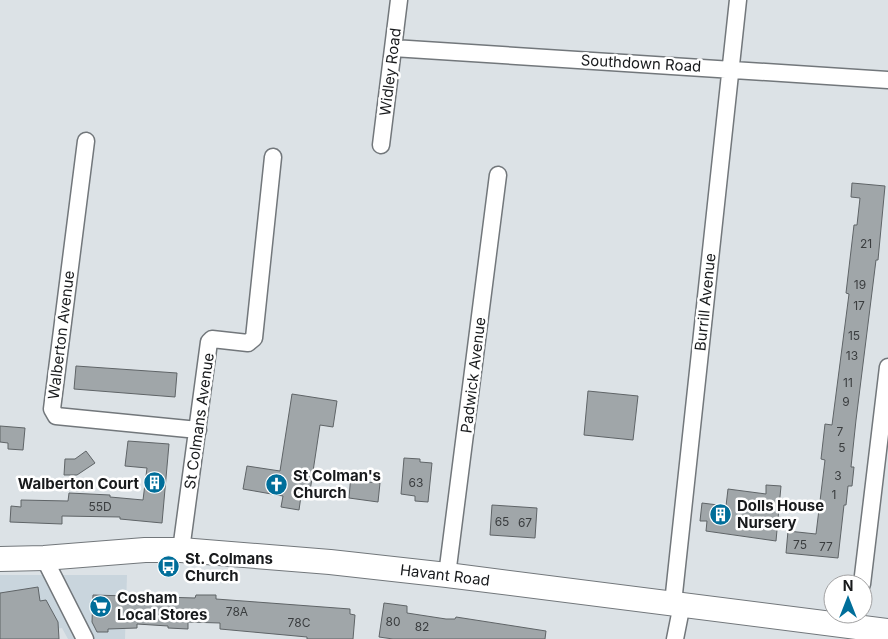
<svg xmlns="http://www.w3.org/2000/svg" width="888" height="639" viewBox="0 0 888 639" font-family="Inter,sans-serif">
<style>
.built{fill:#c9d5dd}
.building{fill:#a0a6a9;stroke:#5f6467}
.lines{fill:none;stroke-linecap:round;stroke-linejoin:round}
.street-casing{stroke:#72777b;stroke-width:19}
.secondary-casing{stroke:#72777b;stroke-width:26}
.street{stroke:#fff;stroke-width:16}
.secondary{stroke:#fff;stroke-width:24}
.labels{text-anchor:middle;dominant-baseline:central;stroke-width:5;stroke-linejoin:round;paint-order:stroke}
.number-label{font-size:12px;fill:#3a3d3f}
.street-label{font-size:15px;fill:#181a1c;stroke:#fff}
.poi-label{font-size:15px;font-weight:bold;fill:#181a1c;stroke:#fff;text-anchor:start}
</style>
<rect width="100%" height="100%" fill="#dce2e6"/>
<path class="built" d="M 0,575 L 127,575 L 125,639 L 68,639 L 62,628 L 13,635 L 0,639 Z"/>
<path class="building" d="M 852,183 L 885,186 L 878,260 L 876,260 L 856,420 L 851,467 L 854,467 L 852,486 L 848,486 L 846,505 L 844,505 L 838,558 L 786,553 L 788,531 L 816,534 L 825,460 L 821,459 L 825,424 L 832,425 L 849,294 L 846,293 L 854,225 L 857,225 L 860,198 L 851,197 Z
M 76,366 L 177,373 L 175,397 L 74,389 Z
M 588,391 L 638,396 L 633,440 L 584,435 Z
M 292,394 L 337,401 L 333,427 L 320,425 L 309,498 L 301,496 L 299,510 L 281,507 L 283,496 L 243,489 L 247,466 L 280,471 Z
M 0,426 L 25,428 L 23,450 L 8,449 L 8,443 L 0,442 Z
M 128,441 L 169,444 L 162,523 L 120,519 L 120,517 L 62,516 L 62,524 L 10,522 L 11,506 L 21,507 L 21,500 L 68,501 L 69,493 L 110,495 L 110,497 L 143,500 L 147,468 L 125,466 Z
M 86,451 L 95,463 L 77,475 L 64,475 L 65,459 L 75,459 Z
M 404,458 L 420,459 L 420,462 L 432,463 L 428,502 L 415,501 L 415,496 L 401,494 Z
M 351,474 L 367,475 L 367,482 L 380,483 L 378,502 L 349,498 Z
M 766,485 L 781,486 L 776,541 L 706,531 L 707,521 L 700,521 L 702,503 L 726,506 L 728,489 L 766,494 Z
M 492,505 L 537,508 L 535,538 L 490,535 Z
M 38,587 L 40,601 L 46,600 L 58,622 L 59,639 L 0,639 L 0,593 Z
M 93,595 L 195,598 L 196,595 L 216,595 L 216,599 L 350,609 L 350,614 L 355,615 L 353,639 L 307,639 L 307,637 L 220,629 L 220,623 L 188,622 L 188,629 L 168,628 L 168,626 L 137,624 L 137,628 L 108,629 L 108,632 L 97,632 L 92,622 Z
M 384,603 L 407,606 L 407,613 L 446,619 L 455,619 L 456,617 L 546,631 L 545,639 L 393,639 L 379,637 Z"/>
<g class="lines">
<defs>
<path id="street" d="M 393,48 L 888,80
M 86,141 L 52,409 L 56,416 L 198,430
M 381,145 L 399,0
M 181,550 L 209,342 L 212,339 L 248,343 L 254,338 L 273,157
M 44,558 L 85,639
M 447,575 L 498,175
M 862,584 L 888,367
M 673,603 L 738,0
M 675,639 L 682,604"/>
<path id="secondary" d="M 0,559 L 44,558 L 145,550 L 181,550 L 330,562 L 447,575 L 888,631"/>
</defs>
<use href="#street" class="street-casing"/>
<use href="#secondary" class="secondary-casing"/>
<use href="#street" class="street"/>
<use href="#secondary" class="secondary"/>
</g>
<defs>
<symbol id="building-disc" viewBox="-11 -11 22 22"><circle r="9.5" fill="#006e9a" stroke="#fff"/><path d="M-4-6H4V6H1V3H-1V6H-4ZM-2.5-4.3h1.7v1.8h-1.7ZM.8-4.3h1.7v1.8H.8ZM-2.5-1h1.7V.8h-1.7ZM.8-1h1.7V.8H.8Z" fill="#fff"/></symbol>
<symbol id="church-disc" viewBox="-11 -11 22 22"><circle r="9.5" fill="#006e9a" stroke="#fff"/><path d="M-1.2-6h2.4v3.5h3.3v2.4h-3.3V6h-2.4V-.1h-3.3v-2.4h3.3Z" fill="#fff"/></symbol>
<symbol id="bus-disc" viewBox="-11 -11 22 22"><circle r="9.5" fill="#006e9a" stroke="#fff"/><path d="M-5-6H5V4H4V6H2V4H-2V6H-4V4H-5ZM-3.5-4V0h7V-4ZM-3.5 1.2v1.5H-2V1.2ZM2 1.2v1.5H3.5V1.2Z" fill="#fff"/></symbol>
<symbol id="supermarket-disc" viewBox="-11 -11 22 22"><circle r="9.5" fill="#006e9a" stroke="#fff"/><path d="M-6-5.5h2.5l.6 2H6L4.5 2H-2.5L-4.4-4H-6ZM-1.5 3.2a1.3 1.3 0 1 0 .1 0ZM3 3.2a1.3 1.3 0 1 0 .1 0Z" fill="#fff"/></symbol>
</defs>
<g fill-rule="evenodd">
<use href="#building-disc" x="142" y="470" width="25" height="25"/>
<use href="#church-disc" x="264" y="472" width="25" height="25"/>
<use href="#building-disc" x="708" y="502" width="25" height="25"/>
<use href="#bus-disc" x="156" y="554" width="25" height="25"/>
<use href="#supermarket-disc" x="88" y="594" width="25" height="25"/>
</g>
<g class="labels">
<g class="number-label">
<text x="866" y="243">21</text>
<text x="860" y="284">19</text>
<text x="859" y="305">17</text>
<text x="854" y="335">15</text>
<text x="852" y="355">13</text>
<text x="848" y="382">11</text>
<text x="846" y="401">9</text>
<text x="840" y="431">7</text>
<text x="842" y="447">5</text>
<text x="838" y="475">3</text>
<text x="416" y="482">63</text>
<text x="834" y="494">1</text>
<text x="100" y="506">55D</text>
<text x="502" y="521">65</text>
<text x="525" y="522">67</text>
<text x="800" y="544">75</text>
<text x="826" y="546">77</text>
<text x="237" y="611">78A</text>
<text x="393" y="621">80</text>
<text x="299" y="622">78C</text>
<text x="422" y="626">82</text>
</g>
<g class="street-label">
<text transform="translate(641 63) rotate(3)">Southdown Road</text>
<text transform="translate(390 72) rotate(-83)">Widley Road</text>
<text transform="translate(705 302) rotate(-84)">Burrill Avenue</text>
<text transform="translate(61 335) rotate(-83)">Walberton Avenue</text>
<text transform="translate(473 375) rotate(-83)">Padwick Avenue</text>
<text transform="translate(199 421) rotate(-82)">St Colmans Avenue</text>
<text transform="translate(445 575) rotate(7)">Havant Road</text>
</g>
<g class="poi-label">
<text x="293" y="475">St Colman's<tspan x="293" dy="17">Church</tspan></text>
<text x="139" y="483" text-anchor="end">Walberton Court</text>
<text x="737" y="505">Dolls House<tspan x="737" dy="17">Nursery</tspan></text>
<text x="185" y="558">St. Colmans<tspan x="185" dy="17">Church</tspan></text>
<text x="117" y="597">Cosham<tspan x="117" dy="17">Local Stores</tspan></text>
</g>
</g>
<g transform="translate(848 599)"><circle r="24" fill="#ffffff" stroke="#a3a3a4"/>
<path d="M0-4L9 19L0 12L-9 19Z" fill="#006e9a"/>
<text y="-8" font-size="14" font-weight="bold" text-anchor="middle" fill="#181a1c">N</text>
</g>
</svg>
